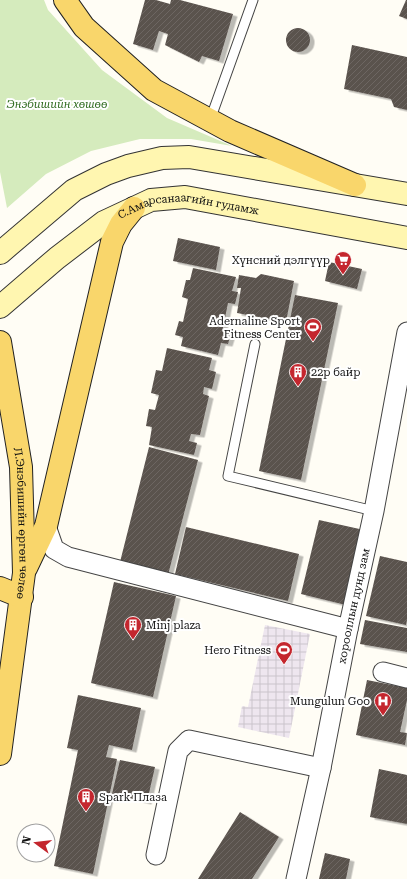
<svg xmlns="http://www.w3.org/2000/svg" width="407" height="879" viewBox="0 0 407 879" font-family="'Roboto Serif',serif">
<style>
.industrial{fill:url(#industrial-grid)}
.grass{fill:#d5ebbd}
.building{fill:url(#building-hatch);filter:url(#shadow)}
.lines{fill:none;stroke-linecap:round;stroke-linejoin:round}
.lane-casing{stroke:#444;stroke-width:11}
.street-casing{stroke:#444;stroke-width:21}
.secondary-casing{stroke:#333;stroke-width:24}
.primary-casing{stroke:#222;stroke-width:24}
.lane{stroke:#fff;stroke-width:9}
.street{stroke:#fff;stroke-width:19}
.secondary{stroke:#fff6b0;stroke-width:22}
.primary{stroke:#f9d66b;stroke-width:22}
.labels{text-anchor:middle;dominant-baseline:central;stroke-width:4;stroke-linejoin:round;paint-order:stroke}
.park-label{font-size:11px;font-style:italic;fill:#2f6b1f;stroke:#fff}
.street-label{font-size:11px;fill:#111;stroke:#fff}
.poi-label{font-size:11px;fill:#111;stroke:#fff;text-anchor:end}
</style>
<defs>
<pattern id="industrial-grid" width="8" height="8" patternUnits="userSpaceOnUse"><rect width="8" height="8" fill="#eee6ef"/><path d="M0 4h8M4 0v8" fill="none" stroke="#cbc4cc"/></pattern>
<pattern id="building-hatch" width="6" height="6" patternUnits="userSpaceOnUse"><rect width="6" height="6" fill="#5a524d"/><path d="M-1 1l2-2M0 6l6-6M5 7l2-2" fill="none" stroke="#6d6662"/></pattern>
<filter id="shadow"><feDropShadow dx="4.5" dy="2.5" stdDeviation="0" flood-color="#0004"/></filter>
</defs>
<rect width="100%" height="100%" fill="#fffdf5"/>
<path class="industrial" d="M 265,625 L 310,634 L 289,738 L 238,727 L 242,706 L 248,707 Z"/>
<path class="grass" d="M 0,0 L 44,0 L 48,10 L 102,70 L 167,118 L 232,146 L 191,139 L 140,139 L 91,151 L 46,174 L 7,208 L 0,172 Z"/>
<path class="building" d="M 145,0 L 156,0 L 170,4 L 171,0 L 180,0 L 233,14 L 219,61 L 202,56 L 199,62 L 165,45 L 168,34 L 159,31 L 153,50 L 133,44 Z
M 406,0 L 407,0 L 407,19 L 399,16 Z
M286 40a12 12 0 1 1 24 0a12 12 0 1 1-24 0Z
M 352,45 L 407,57 L 407,110 L 394,107 L 391,99 L 344,89 Z
M 178,238 L 220,247 L 216,270 L 173,261 Z
M 329,262 L 362,269 L 357,289 L 325,281 Z
M 193,268 L 236,277 L 232,291 L 238,292 L 235,304 L 228,303 L 223,328 L 232,331 L 228,344 L 221,343 L 218,355 L 181,346 L 183,337 L 175,335 L 179,321 L 183,322 L 188,299 L 182,297 L 186,280 L 190,280 Z
M 261,274 L 294,281 L 286,322 L 237,313 L 241,288 L 237,288 L 239,275 L 256,278 Z
M 295,295 L 338,303 L 301,480 L 259,471 Z
M 167,348 L 212,358 L 209,370 L 216,372 L 212,389 L 204,387 L 203,394 L 209,396 L 200,435 L 191,434 L 189,441 L 197,443 L 194,455 L 149,445 L 152,427 L 146,426 L 149,409 L 155,410 L 159,395 L 151,393 L 156,370 L 162,371 Z
M 149,447 L 198,460 L 168,575 L 120,562 Z
M 319,520 L 364,530 L 346,605 L 301,594 Z
M 186,527 L 299,554 L 288,601 L 175,574 Z
M 380,556 L 407,562 L 407,620 L 406,625 L 366,616 Z
M 114,582 L 176,596 L 153,697 L 91,683 Z
M 365,620 L 407,628 L 407,652 L 360,644 Z
M 367,680 L 407,688 L 407,700 L 400,732 L 407,733 L 405,745 L 356,735 Z
M 78,695 L 141,708 L 132,750 L 109,745 L 106,757 L 117,759 L 93,874 L 54,866 L 78,750 L 67,748 Z
M 120,760 L 155,767 L 147,802 L 112,794 Z
M 379,769 L 407,775 L 407,824 L 370,817 Z
M 240,812 L 279,837 L 252,879 L 198,879 Z
M 325,853 L 350,859 L 346,879 L 319,879 Z"/>
<g class="lines">
<defs>
<path id="lane" d="M 210,120 L 253,0
M 255,344 L 228,476 L 374,511"/>
<g id="street">
<path d="M 46,526 L 54,549 L 68,557 L 348,629"/>
<path d="M 383,672 L 407,678"/>
<path d="M 156,855 L 178,751 L 189,740 L 321,768"/>
<path id="s1" d="M 296,879 L 321,768 L 348,629 L 374,511 L 407,332"/>
</g>
<g id="secondary">
<path d="M 0,253 L 74,190 L 106,174 L 128,166 L 162,158 L 189,157 L 407,194"/>
<path id="s2" d="M 0,307 L 57,258 L 104,222 L 151,200 L 185,197 L 407,238"/>
</g>
<g id="primary">
<path d="M 65,0 L 84,27 L 154,90 L 230,131 L 355,185"/>
<path id="s3" d="M 0,342 L 21,467 L 24,573 L 0,754"/>
<path d="M 26,568 L 46,526 L 112,242 L 121,224 L 134,208"/>
<path d="M 0,588 L 22,597"/>
</g>
</defs>
<use href="#lane" class="lane-casing"/>
<use href="#street" class="street-casing"/>
<use href="#secondary" class="secondary-casing"/>
<use href="#primary" class="primary-casing"/>
<use href="#lane" class="lane"/>
<use href="#street" class="street"/>
<use href="#secondary" class="secondary"/>
<use href="#primary" class="primary"/>
</g>
<defs>
<symbol id="supermarket-pin" viewBox="-11 -11 22 30"><path d="M0 17L-7.5 6A9.5 9.5 0 1 1 7.5 6Z" fill="#c4262e" stroke="#fff"/><path d="M-6-5.5h2.5l.6 2H6L4.5 2H-2.5L-4.4-4H-6ZM-1.5 3.2a1.3 1.3 0 1 0 .1 0ZM3 3.2a1.3 1.3 0 1 0 .1 0Z" fill="#fff"/></symbol>
<symbol id="stadium-pin" viewBox="-11 -11 22 30"><path d="M0 17L-7.5 6A9.5 9.5 0 1 1 7.5 6Z" fill="#c4262e" stroke="#fff"/><path d="M0-5a6.5 5 0 1 0 0 10a6.5 5 0 1 0 0-10ZM-3.5-1.8h7v3.6h-7Z" fill="#fff"/></symbol>
<symbol id="building-pin" viewBox="-11 -11 22 30"><path d="M0 17L-7.5 6A9.5 9.5 0 1 1 7.5 6Z" fill="#c4262e" stroke="#fff"/><path d="M-4-6H4V6H1V3H-1V6H-4ZM-2.5-4.3h1.7v1.8h-1.7ZM.8-4.3h1.7v1.8H.8ZM-2.5-1h1.7V.8h-1.7ZM.8-1h1.7V.8H.8Z" fill="#fff"/></symbol>
<symbol id="hospital-pin" viewBox="-11 -11 22 30"><path d="M0 17L-7.5 6A9.5 9.5 0 1 1 7.5 6Z" fill="#c4262e" stroke="#fff"/><path d="M-5-5h3v3.5h4V-5h3V5h-3V1.5h-4V5h-3Z" fill="#fff"/></symbol>
</defs>
<g fill-rule="evenodd">
<use href="#supermarket-pin" x="333" y="250" width="20" height="27"/>
<use href="#stadium-pin" x="303" y="317" width="20" height="27"/>
<use href="#building-pin" x="288" y="362" width="20" height="27"/>
<use href="#building-pin" x="123" y="615" width="20" height="27"/>
<use href="#stadium-pin" x="274" y="640" width="20" height="27"/>
<use href="#hospital-pin" x="373" y="691" width="20" height="27"/>
<use href="#building-pin" x="76" y="787" width="20" height="27"/>
</g>
<g class="labels">
<g class="park-label">
<text x="57" y="104">Энэбишийн хөшөө</text>
</g>
<g class="street-label">
<text stroke="none"><textPath href="#s2" startOffset="223">С.Амарсанаагийн гудамж</textPath></text>
<text stroke="none"><textPath href="#s3" startOffset="183">Л.Энэбишийн өргөн чөлөө</textPath></text>
<text stroke="none"><textPath href="#s1" startOffset="279">хорооллын дунд зам</textPath></text>
</g>
<g class="poi-label">
<text x="330" y="260">Хүнсний дэлгүүр</text>
<text x="300" y="321">Adernaline Sport<tspan x="300" dy="13">Fitness Center</tspan></text>
<text x="311" y="372" text-anchor="start">22р байр</text>
<text x="146" y="625" text-anchor="start">Minj plaza</text>
<text x="271" y="650">Hero Fitness</text>
<text x="370" y="701">Mungulun Goo</text>
<text x="99" y="797" text-anchor="start">Spark Плаза</text>
</g>
</g>
<g transform="translate(36 843) rotate(285)"><circle r="19" fill="#ffffff" stroke="#a0a0a0"/>
<path d="M0-3L7 15L0 10L-7 15Z" fill="#c4262e"/>
<text y="-6" font-size="11" font-weight="bold" text-anchor="middle" fill="#111111">N</text>
</g>
</svg>
